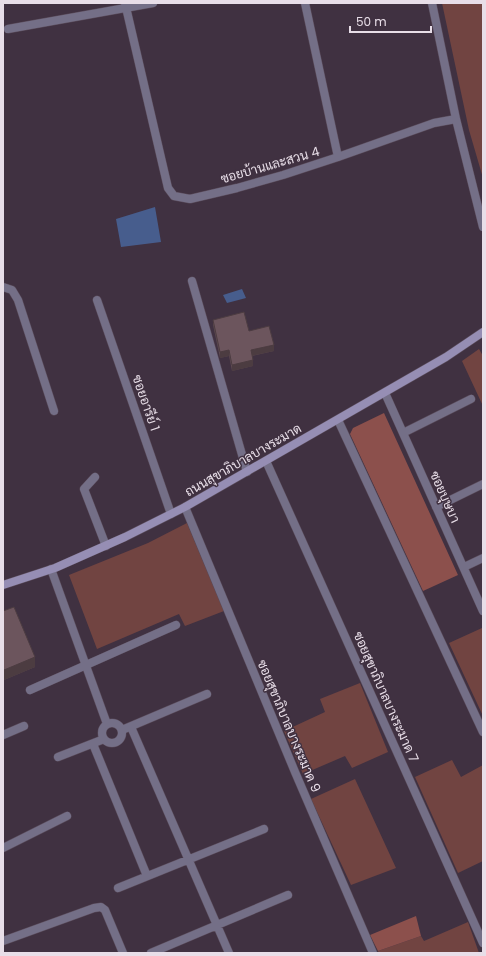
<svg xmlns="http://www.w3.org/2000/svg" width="486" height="956" viewBox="0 0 486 956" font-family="Poppins,Sarabun,sans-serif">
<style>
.green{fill:#714441}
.forest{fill:#8c504c}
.water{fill:#475d8d}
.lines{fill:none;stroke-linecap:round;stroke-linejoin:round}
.street-casing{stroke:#5b4d5c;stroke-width:9}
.secondary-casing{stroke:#5b4d5c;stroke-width:9}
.street{stroke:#746f87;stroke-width:8}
.secondary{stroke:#968eb4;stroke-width:8}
.wall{fill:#5d4950}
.shaded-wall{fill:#4c3c41}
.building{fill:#6c555d;stroke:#4c3c41}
.labels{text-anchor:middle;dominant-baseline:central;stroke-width:3;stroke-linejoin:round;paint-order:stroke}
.street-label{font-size:13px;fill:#e8dee8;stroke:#403141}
</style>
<rect width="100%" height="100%" fill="#403141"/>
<path class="green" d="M 442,3 L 483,3 L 483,178 L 469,130 Z
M 479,349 L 483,356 L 483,406 L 462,361 Z
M 187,523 L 224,611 L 185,626 L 179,614 L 97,649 L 69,575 L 148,543 Z
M 482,628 L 483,630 L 483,716 L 449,643 Z
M 360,683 L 388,752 L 352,768 L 345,756 L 303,774 L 284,731 L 325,712 L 320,699 Z
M 452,760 L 461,777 L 483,765 L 483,861 L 458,873 L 415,777 Z
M 355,779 L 396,868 L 351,885 L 311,799 Z
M 468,922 L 479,953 L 379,953 L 378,951 L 421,936 L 424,941 Z"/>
<path class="forest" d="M 384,413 L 458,575 L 423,591 L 350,434 L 353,428 Z
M 416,916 L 421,936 L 378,951 L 370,935 Z"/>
<path class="water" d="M 155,207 L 161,242 L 121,247 L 116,219 Z
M 242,289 L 246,298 L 227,303 L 223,295 Z"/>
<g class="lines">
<defs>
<path id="street" d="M 125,3 L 168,188 L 174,196 L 190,199 L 237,188 L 283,175 L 338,157 L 434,123 L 456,119 L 483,227
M 305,3 L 338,157
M 432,3 L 456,119
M 8,29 L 153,3
M 192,281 L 247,472
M 3,287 L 12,290 L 18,300 L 54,411
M 97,300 L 171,514
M 385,393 L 483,611
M 338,420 L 483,732
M 403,433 L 471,399
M 266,461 L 483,943
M 95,477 L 84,489 L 106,546
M 185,507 L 295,772 L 373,953
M 436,507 L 483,484
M 464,567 L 483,558
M 51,569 L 107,724
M 30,690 L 176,625
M102 733a10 10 0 1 1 20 0a10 10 0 1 1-20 0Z
M 131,727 L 229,953
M 122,730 L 207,694
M 3,735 L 24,726
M 93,744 L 147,876
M 58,757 L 104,739
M 3,848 L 67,816
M 118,888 L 264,829
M 3,941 L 94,908 L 101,907 L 105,910 L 123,953
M 151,953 L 288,895"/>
<path id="secondary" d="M 3,585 L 55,568 L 125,537 L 185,507 L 446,357 L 483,332"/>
</defs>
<use href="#street" class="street-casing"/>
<use href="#secondary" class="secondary-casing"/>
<use href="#street" class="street"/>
<use href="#secondary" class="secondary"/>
</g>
<path class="wall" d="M 213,320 L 249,331 L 274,351 L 252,356 L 253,366 L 232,371 L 229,356 L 220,358 L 213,325 Z
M 3,611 L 35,667 L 4,680 L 3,676 Z"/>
<path class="shaded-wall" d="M 274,345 L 274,351 L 251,356 L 251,350 Z
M 229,350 L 229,356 L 220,358 L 220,352 Z
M 253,360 L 253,366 L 232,371 L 232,365 Z
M 35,657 L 35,667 L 4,680 L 4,670 Z"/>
<path class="building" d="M 244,312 L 249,331 L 269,326 L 274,345 L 251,350 L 253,360 L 232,365 L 229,350 L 220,352 L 213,320 Z
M 14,607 L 35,657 L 4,670 L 3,667 L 3,611 Z"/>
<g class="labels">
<g class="street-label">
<text transform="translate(270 165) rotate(-16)">ซอยบ้านและสวน 4</text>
<text transform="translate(146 403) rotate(71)">ซอยอารีย์ 1</text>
<text transform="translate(243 460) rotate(-30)">ถนนสุขาภิบาลบางระมาด</text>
<text transform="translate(445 497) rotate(66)">ซอยบุษบา</text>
<text transform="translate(386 697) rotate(66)">ซอยสุขาภิบาลบางระมาด 7</text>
<text transform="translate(289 726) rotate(67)">ซอยสุขาภิบาลบางระมาด 9</text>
</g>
</g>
<rect width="486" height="956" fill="none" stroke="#e8dee8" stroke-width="8"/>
<path d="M350 26v6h81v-6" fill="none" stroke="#e8dee8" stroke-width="2"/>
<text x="356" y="26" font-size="12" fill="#e8dee8" stroke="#403141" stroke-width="3" paint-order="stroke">50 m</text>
</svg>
